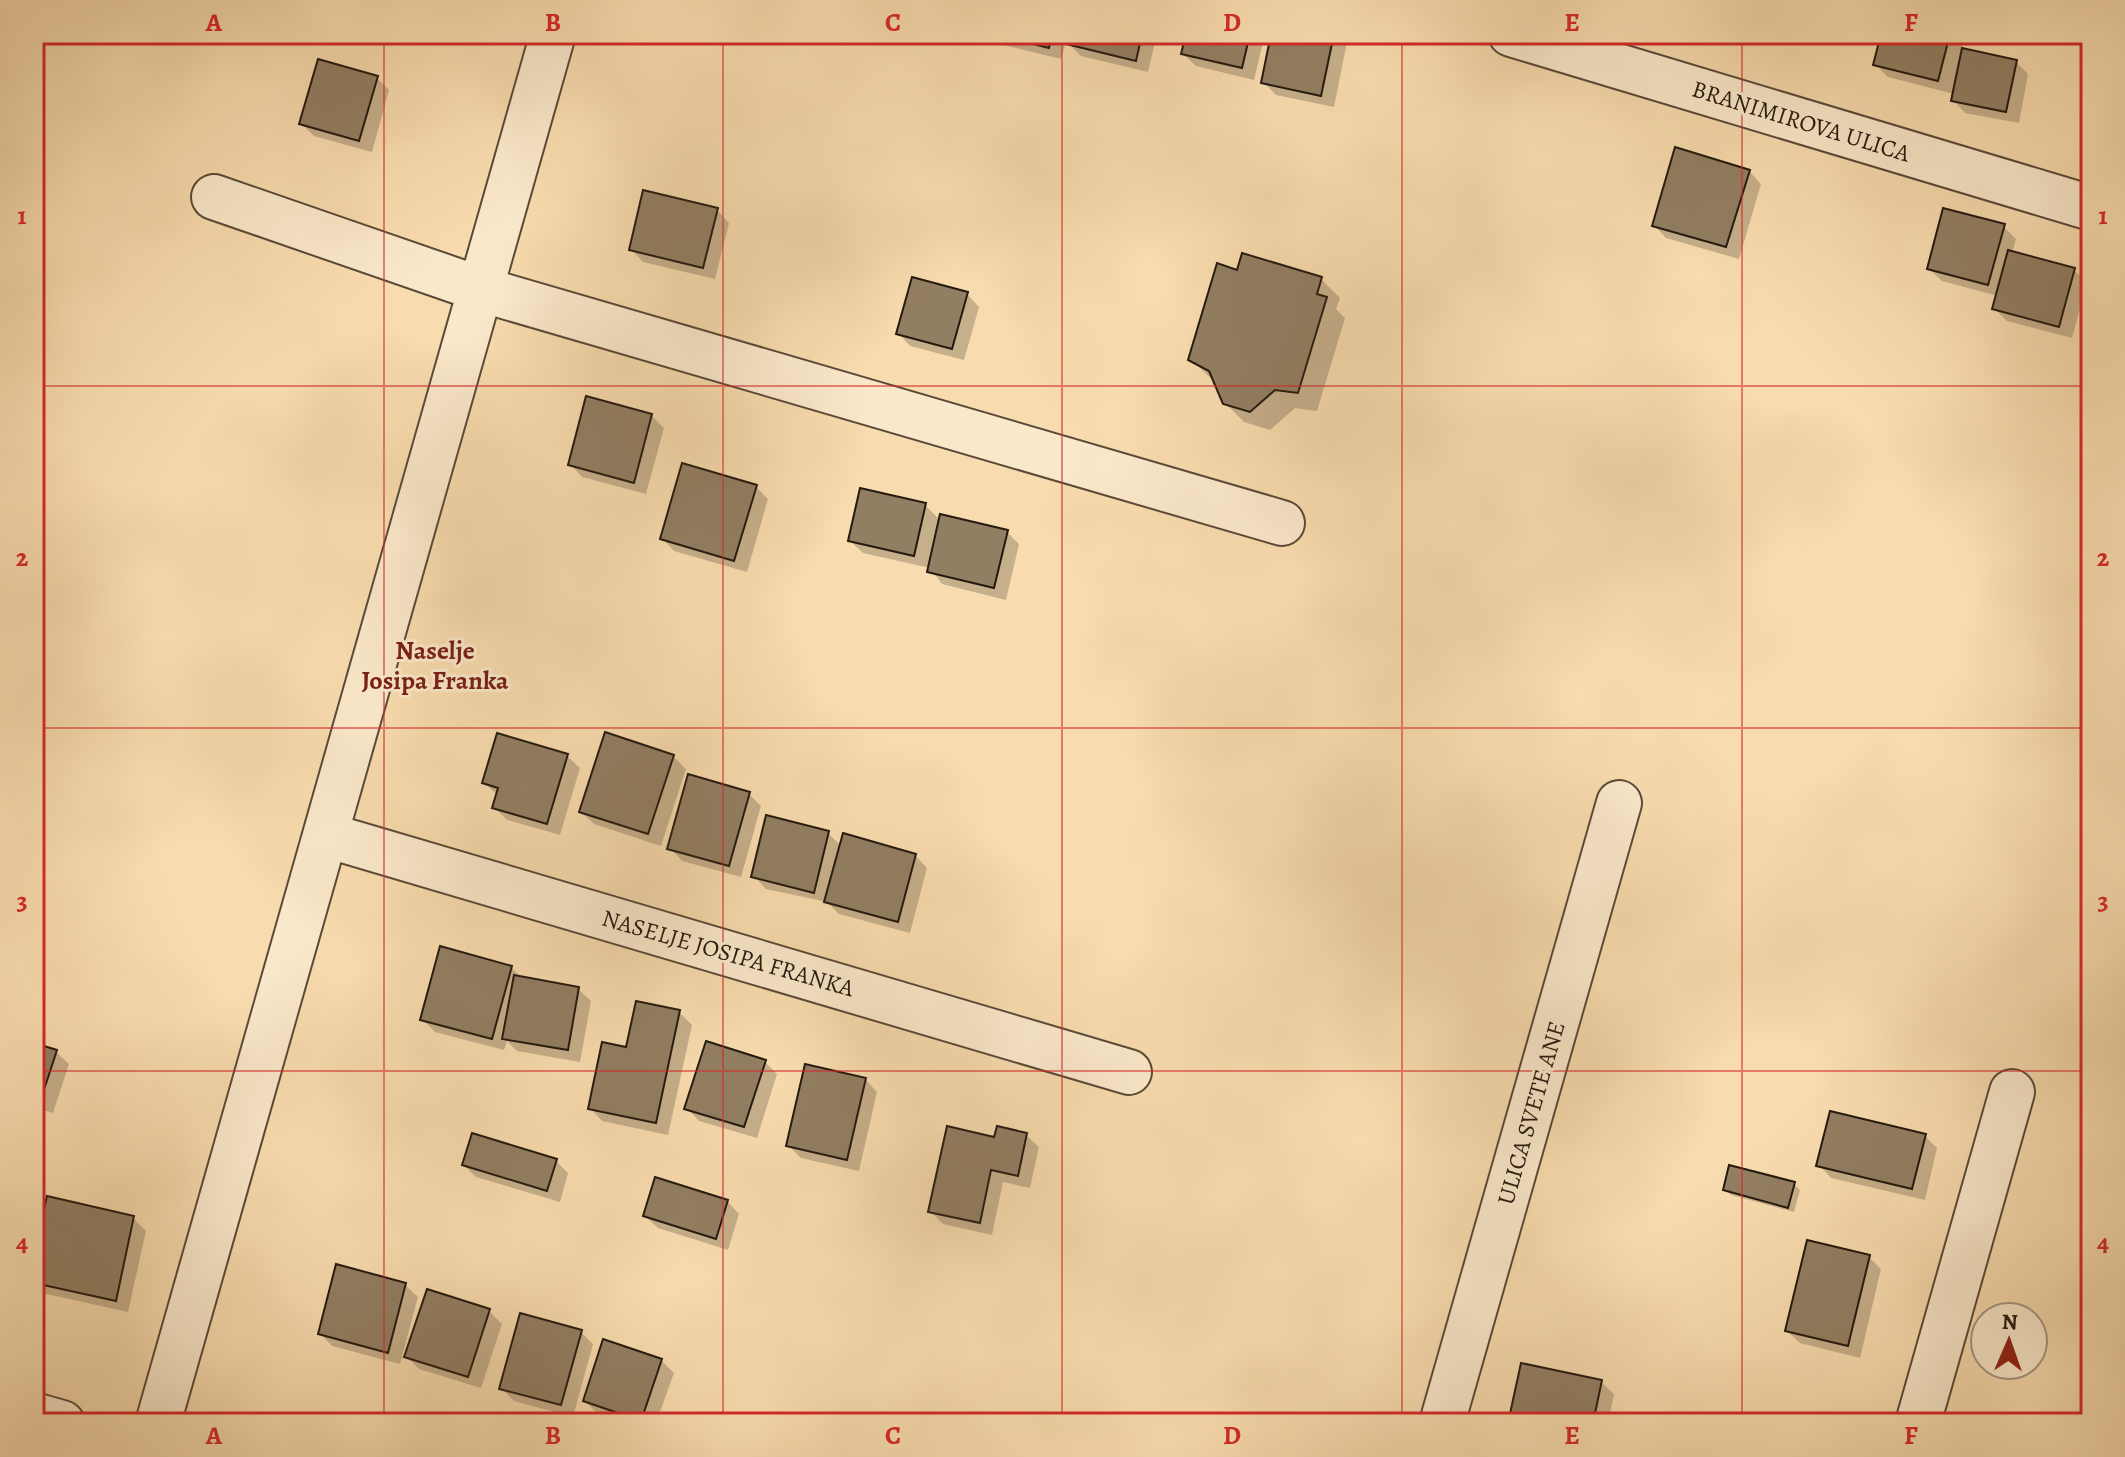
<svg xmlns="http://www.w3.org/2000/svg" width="2125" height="1457" viewBox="0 0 2125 1457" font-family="Alegreya,serif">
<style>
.shadow{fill:#0003}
.building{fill:#927e62;stroke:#241a10;stroke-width:2}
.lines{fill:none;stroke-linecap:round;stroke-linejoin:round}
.minor-casing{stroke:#594a38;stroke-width:48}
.minor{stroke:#fae8ca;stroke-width:44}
.grid{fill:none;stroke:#d62828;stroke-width:2;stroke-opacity:0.55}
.labels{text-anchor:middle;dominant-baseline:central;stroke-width:6;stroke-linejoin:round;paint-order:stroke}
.street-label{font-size:24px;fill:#241a10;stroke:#fae8ca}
.neighbourhood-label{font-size:26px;font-weight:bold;fill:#7a1f14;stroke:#fae8ca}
.neatline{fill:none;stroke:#d62828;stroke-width:3}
.grid-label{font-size:26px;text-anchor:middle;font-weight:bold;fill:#d62828}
</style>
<rect width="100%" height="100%" fill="#f8dbae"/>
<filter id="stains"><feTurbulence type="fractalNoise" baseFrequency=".0025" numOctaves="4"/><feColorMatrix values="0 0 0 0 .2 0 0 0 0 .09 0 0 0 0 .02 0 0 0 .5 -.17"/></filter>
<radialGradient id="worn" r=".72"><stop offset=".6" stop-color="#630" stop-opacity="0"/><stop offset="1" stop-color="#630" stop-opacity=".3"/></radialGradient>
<path class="shadow" d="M 989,34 L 1157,34 L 1148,72 L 1081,56 L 1066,41 L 1061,59 L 999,44 Z
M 1188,34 L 1265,34 L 1254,80 L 1196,66 L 1183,54 Z
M 1273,34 L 1339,34 L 1347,42 L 1334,107 L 1276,95 L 1263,82 Z
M 1883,34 L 1965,34 L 1961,50 L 2016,62 L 2028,74 L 2019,123 L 1965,113 L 1953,100 L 1954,94 L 1888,77 L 1875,64 Z
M 376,77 L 389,90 L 372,152 L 314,136 L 301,123 Z
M 1749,171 L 1761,184 L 1739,259 L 1666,238 L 1654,225 Z
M 717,210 L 729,223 L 715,279 L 643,262 L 631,249 Z
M 2003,226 L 2016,239 L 2012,253 L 2074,270 L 2087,282 L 2072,338 L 2007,321 L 1994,308 L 1998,296 L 1942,281 L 1929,269 Z
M 1321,279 L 1340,298 L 1336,309 L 1345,318 L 1317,411 L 1295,408 L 1270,430 L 1244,422 L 1225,403 L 1215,382 L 1190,359 Z
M 967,294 L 979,307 L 964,360 L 910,346 L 898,333 Z
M 651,415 L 664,428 L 646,494 L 582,477 L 570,464 Z
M 756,487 L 768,499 L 747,572 L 674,551 L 662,538 Z
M 925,505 L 941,521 L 1007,532 L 1019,544 L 1006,600 L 942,584 L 930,568 L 863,553 L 850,541 Z
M 567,756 L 580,768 L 560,835 L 507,820 L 494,807 L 498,796 L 485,783 Z
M 673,756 L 686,769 L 661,846 L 594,824 L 581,812 Z
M 749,794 L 761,806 L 741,877 L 682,861 L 670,848 Z
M 828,833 L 841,846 L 915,855 L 927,868 L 910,933 L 839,914 L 827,902 L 766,889 L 754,876 Z
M 511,967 L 522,978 L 578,989 L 591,1001 L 580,1062 L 517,1051 L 507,1041 L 504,1050 L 435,1032 L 422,1019 Z
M 679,1012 L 692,1025 L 668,1135 L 602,1121 L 590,1108 L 628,1049 Z
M 34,1045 L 56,1052 L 69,1064 L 53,1113 L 34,1107 Z
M 765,1062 L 777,1074 L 757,1138 L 699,1121 L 687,1108 Z
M 865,1079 L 877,1092 L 859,1171 L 801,1158 L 788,1145 Z
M 1026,1135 L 1039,1147 L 1030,1188 L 1003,1182 L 992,1235 L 943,1224 L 931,1212 Z
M 1925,1136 L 1937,1148 L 1925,1200 L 1831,1178 L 1819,1165 Z
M 556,1161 L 568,1173 L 560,1202 L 476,1177 L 464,1165 Z
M 1794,1184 L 1800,1190 L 1794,1212 L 1731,1195 L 1725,1189 Z
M 727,1201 L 739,1214 L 728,1250 L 658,1228 L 645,1216 Z
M 133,1218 L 146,1231 L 128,1312 L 42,1293 L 34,1285 L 34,1262 Z
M 1869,1257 L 1881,1269 L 1860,1358 L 1800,1343 L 1787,1331 Z
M 405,1285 L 418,1297 L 400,1364 L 332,1346 L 320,1333 Z
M 489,1311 L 502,1324 L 481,1388 L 419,1369 L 407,1357 Z
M 580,1331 L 593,1344 L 573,1417 L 514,1401 L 501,1388 Z
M 661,1360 L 674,1373 L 656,1423 L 627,1423 L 597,1413 L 585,1401 Z
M 1601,1382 L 1614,1394 L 1608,1423 L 1510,1423 Z"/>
<path class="building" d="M 993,34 L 1052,34 L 1049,48 Z
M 1069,34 L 1142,34 L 1136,61 L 1066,44 Z
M 1186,34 L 1250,34 L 1242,68 L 1181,54 Z
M 1271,34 L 1334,34 L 1321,96 L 1261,83 Z
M 1881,34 L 1950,34 L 1938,81 L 1873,65 Z
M 1962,48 L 2017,60 L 2006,112 L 1951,101 Z
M 318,59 L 378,76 L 359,141 L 299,124 Z
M 1675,147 L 1750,170 L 1726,247 L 1652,226 Z
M 643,190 L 718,208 L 703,268 L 629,250 Z
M 1943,208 L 2005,224 L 1988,285 L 1927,269 Z
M 2008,250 L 2075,268 L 2059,327 L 1992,309 Z
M 1242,253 L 1322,277 L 1317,294 L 1327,297 L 1298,393 L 1275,390 L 1250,412 L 1223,404 L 1209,371 L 1188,360 L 1217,263 L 1237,270 Z
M 912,277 L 968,292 L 952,349 L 896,334 Z
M 586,396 L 652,414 L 634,483 L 568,465 Z
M 682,463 L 757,485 L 734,561 L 660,539 Z
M 860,488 L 926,503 L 914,556 L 848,541 Z
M 940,514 L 1008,530 L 994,588 L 927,572 Z
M 605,732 L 674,755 L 648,834 L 579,812 Z
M 497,733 L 568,754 L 547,824 L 492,808 L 498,788 L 482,783 Z
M 688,774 L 750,792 L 729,866 L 667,849 Z
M 766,815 L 829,831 L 814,893 L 751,877 Z
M 843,833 L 916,854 L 898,922 L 824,902 Z
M 440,946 L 512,966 L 492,1039 L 420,1020 Z
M 514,975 L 579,987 L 568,1050 L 502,1039 Z
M 636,1001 L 680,1010 L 656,1123 L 588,1109 L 602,1042 L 626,1047 Z
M 706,1041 L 766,1060 L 744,1127 L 684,1109 Z
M 34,1043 L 57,1050 L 40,1102 L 34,1100 Z
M 805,1064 L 866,1078 L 847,1160 L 786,1146 Z
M 1830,1111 L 1926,1134 L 1912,1189 L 1816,1166 Z
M 947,1126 L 994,1137 L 997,1126 L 1027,1133 L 1018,1176 L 991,1170 L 980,1223 L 928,1212 Z
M 472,1133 L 557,1159 L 547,1191 L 462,1165 Z
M 1729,1165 L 1795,1182 L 1788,1208 L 1723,1190 Z
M 655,1177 L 728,1200 L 716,1239 L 643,1216 Z
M 47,1196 L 134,1216 L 116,1301 L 34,1283 L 34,1253 Z
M 1807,1240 L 1870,1255 L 1848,1346 L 1785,1331 Z
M 336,1264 L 406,1283 L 388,1353 L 318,1334 Z
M 427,1289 L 490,1309 L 468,1377 L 404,1357 Z
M 520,1313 L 582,1330 L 561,1405 L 499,1389 Z
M 603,1339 L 662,1359 L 641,1421 L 583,1401 Z
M 1521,1363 L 1602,1380 L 1593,1423 L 1508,1423 Z"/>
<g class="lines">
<defs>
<path id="minor" d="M 1511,34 L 2091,208
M 214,197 L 480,289 L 1282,523
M 326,835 L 1129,1072
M 34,1415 L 62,1423
M 158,1423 L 553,34
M 1442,1423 L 1619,803
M 1918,1423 L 2012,1092"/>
</defs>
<use href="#minor" class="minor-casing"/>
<use href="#minor" class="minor"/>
</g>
<path class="grid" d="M 384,34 L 384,1423M 723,34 L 723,1423M 1062,34 L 1062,1423M 1402,34 L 1402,1423M 1742,34 L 1742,1423M 34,386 L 2091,386M 34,728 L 2091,728M 34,1071 L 2091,1071"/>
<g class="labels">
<g class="street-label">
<text transform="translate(1801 121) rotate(17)">BRANIMIROVA ULICA</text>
<text transform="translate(728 953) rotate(16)">NASELJE JOSIPA FRANKA</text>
<text transform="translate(1531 1113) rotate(-74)">ULICA SVETE ANE</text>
</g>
<g class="neighbourhood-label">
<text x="435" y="650">Naselje<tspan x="435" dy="30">Josipa Franka</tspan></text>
</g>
</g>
<rect width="2125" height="1457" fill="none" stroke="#f8dbae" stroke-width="88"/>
<g transform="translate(2009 1341) rotate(2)"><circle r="38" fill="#fae8ca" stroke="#a49680" stroke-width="2"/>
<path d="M0-6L14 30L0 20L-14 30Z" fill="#8f2418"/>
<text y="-12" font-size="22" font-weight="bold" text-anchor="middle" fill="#241a10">N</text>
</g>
<rect x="44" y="44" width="2037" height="1369" class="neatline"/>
<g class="grid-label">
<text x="214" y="31">A</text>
<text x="553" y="31">B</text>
<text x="893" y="31">C</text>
<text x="1232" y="31">D</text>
<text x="1572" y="31">E</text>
<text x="1911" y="31">F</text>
<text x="22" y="224">1</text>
<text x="2103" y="224">1</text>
<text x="22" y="566">2</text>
<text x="2103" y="566">2</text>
<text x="22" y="909">3</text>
<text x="2103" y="909">3</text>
<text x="22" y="1251">4</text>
<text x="2103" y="1251">4</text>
<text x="214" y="1444">A</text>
<text x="553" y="1444">B</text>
<text x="893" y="1444">C</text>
<text x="1232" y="1444">D</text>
<text x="1572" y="1444">E</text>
<text x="1911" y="1444">F</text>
</g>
<rect width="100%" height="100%" filter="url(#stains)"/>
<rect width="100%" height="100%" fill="url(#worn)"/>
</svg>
